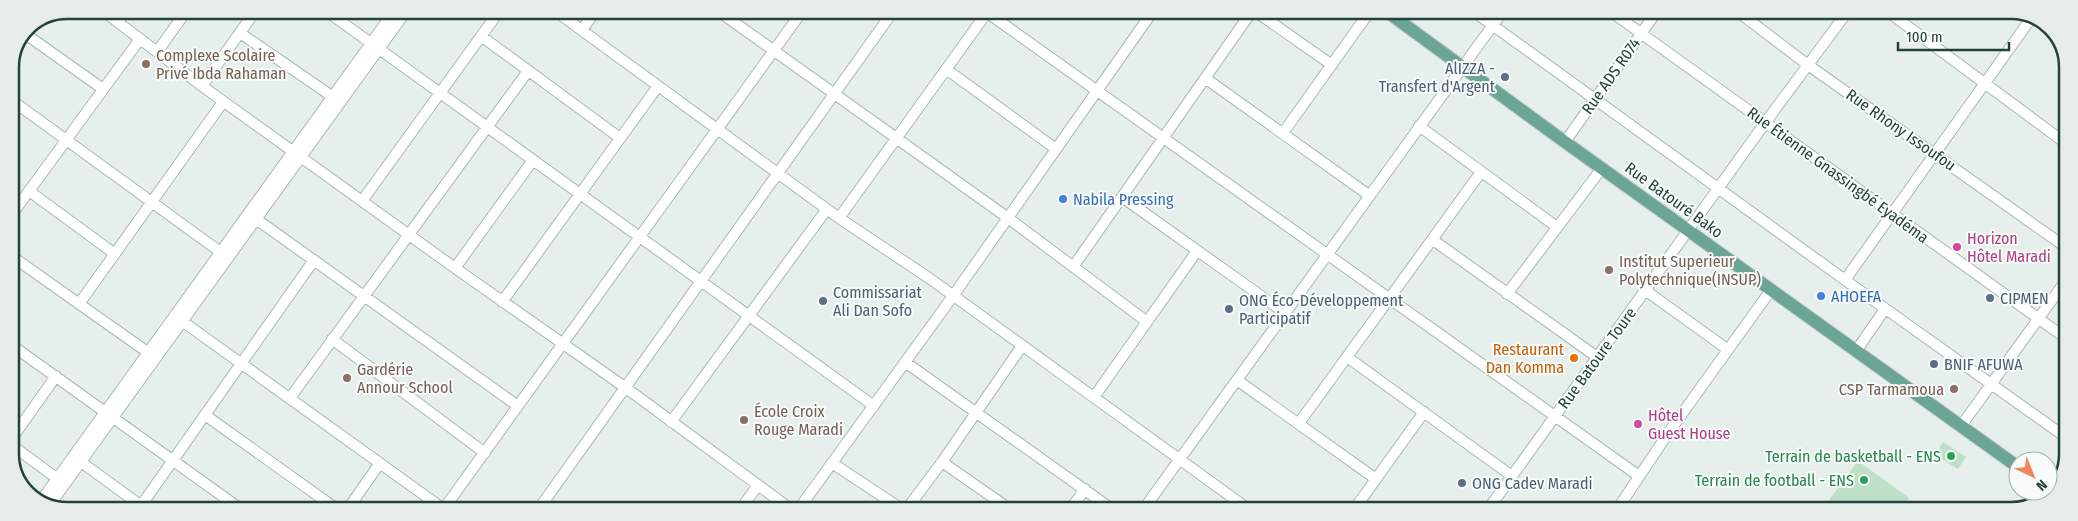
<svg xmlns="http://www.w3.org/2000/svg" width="2078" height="521" viewBox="0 0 2078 521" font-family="'Fira Sans Condensed',sans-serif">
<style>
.green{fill:#bfe0c8}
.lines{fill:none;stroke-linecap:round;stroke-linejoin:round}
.minor-casing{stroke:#a8b8b2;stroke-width:12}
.major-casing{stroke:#c2cac8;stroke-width:14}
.minor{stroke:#fff;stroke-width:10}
.major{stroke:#6aa596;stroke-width:12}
.education-dot{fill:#8d6e63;stroke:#f7fbf9;stroke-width:2}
.service-dot{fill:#5c6f8a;stroke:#f7fbf9;stroke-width:2}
.shop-dot{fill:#3f7fe0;stroke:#f7fbf9;stroke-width:2}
.hotel-dot{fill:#d1479c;stroke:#f7fbf9;stroke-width:2}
.food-dot{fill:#e8710a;stroke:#f7fbf9;stroke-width:2}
.leisure-dot{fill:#2e9e5b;stroke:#f7fbf9;stroke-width:2}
.labels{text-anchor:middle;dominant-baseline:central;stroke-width:4;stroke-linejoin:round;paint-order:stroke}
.education-label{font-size:16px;fill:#785e54;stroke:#f7fbf9;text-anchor:start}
.service-label{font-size:16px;fill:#4e5e75;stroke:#f7fbf9;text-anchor:start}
.street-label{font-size:16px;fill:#24423a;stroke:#f7fbf9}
.shop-label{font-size:16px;fill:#366cbe;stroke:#f7fbf9;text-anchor:start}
.hotel-label{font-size:16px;fill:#b23c85;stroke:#f7fbf9;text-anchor:start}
.food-label{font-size:16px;fill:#c56008;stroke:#f7fbf9;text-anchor:end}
.leisure-label{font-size:16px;fill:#27864d;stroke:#f7fbf9;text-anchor:end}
.rim{fill:none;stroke:#24423a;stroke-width:2.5}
</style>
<rect width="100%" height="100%" fill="#e6efeb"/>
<path class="green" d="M 1943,442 L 1966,457 L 1958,469 L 1935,455 Z
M 1858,461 L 1909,498 L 1900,511 L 1821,511 Z"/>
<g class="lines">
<defs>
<path id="minor" d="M 102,10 L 202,86 L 455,268 L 626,388 L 792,510
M 325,10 L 874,406
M 554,10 L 839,218 L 929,278 L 1251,511
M 717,10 L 1008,218 L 1146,321
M 985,11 L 1639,476
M 1255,11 L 1332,65
M 1473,11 L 1845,280 L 2067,438
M 1610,11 L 2067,339
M 1737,11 L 1808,65 L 2067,248
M 1887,11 L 2068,145
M 118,22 L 127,10
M 582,30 L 596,10
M 24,33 L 103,89
M 240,33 L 336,99
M 481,36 L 620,138
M 157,52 L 187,10
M 946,69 L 1056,149
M 1205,78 L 1370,196
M 202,86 L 256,10
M 10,99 L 226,256
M 10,117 L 18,105
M 1419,126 L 1557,227
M 1283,133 L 1370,11
M 1565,142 L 1657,11
M 29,191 L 115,254
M 1122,197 L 1285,313
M 362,201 L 500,10
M 10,217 L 140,39
M 839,218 L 988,11
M 256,219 L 518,406
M 1433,240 L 1597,357
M 10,255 L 153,356
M 1073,267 L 1252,11
M 455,268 L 533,160
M 1845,280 L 2032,17
M 1645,290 L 1727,349
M 1507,294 L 1602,168
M 502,302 L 658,86
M 79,304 L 223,102
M 182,321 L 445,510
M 332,339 L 485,453
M 10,344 L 242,510
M 1856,351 L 1885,309
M 1347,357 L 1512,476
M 905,362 L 1113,510
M 1237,380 L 1376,479
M 1094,397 L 1197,251
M 290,398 L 528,71
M 205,415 L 338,510
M 671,422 L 827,209
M 1299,423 L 1481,172
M 1961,426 L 2067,279
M 10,441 L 56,376
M 10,444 L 62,482
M 81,462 L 147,510
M 942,462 L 1011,510
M 832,463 L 903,510
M 41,501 L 395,10
M 49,506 L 407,10
M 138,510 L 314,260
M 347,510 L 380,463
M 443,510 L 803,10
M 538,510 L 894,10
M 740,510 L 758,485
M 798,510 L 953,296 L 1153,11
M 906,510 L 942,462 L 1022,346
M 1070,510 L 1085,489
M 1143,510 L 1503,11
M 1353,511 L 1424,412
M 1487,511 L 1765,123 L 1848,11
M 1616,511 L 1671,429 L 1771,290"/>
<path id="major" d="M 1386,11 L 1565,142 L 2018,467
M 2048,488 L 2052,491"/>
</defs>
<use href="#minor" class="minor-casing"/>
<use href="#major" class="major-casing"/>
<use href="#minor" class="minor"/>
<use href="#major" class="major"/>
</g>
<g class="education-dot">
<circle cx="146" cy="64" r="5"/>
<circle cx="1609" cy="270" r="5"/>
<circle cx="347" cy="378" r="5"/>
<circle cx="1954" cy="389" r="5"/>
<circle cx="744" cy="420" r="5"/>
</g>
<g class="service-dot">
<circle cx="1505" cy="77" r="5"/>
<circle cx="1990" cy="298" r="5"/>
<circle cx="823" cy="301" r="5"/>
<circle cx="1229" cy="309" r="5"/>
<circle cx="1934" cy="364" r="5"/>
<circle cx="1462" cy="483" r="5"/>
</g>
<g class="shop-dot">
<circle cx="1063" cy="199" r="5"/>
<circle cx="1821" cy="296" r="5"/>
</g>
<g class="hotel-dot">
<circle cx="1957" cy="247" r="5"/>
<circle cx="1638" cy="424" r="5"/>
</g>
<circle class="food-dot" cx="1574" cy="358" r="5"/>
<g class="leisure-dot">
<circle cx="1951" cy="456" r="5"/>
<circle cx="1864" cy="480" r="5"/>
</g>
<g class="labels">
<g class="education-label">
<text x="156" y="55">Complexe Scolaire<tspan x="156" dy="18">Privé Ibda Rahaman</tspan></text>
<text x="1619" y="261">Institut Superieur<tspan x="1619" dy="18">Polytechnique(INSUP)</tspan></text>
<text x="357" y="369">Gardérie<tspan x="357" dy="18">Annour School</tspan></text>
<text x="1944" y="389" text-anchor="end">CSP Tarmamoua</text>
<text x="754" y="411">École Croix<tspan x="754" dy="18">Rouge Maradi</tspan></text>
</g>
<g class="service-label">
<text x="1495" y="68" text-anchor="end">AlIZZA -<tspan x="1495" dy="18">Transfert d'Argent</tspan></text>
<text x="833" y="292">Commissariat<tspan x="833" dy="18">Ali Dan Sofo</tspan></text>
<text x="2000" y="298">CIPMEN</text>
<text x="1239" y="300">ONG Éco-Développement<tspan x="1239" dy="18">Participatif</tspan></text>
<text x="1944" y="364">BNIF AFUWA</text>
<text x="1472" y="483">ONG Cadev Maradi</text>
</g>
<g class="street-label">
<text transform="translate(1611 76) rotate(-55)">Rue ADS R074</text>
<text transform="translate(1901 130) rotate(35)">Rue Rhony Issoufou</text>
<text transform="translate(1838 175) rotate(36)">Rue Étienne Gnassingbé Eyadéma</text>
<text transform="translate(1674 200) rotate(36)">Rue Batouré Bako</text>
<text transform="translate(1597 358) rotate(-54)">Rue Batoure Toure</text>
</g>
<g class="shop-label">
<text x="1073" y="199">Nabila Pressing</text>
<text x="1831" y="296">AHOEFA</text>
</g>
<g class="hotel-label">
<text x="1967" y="238">Horizon<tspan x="1967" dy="18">Hôtel Maradi</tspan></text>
<text x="1648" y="415">Hôtel<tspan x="1648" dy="18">Guest House</tspan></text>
</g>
<g class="food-label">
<text x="1564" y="349">Restaurant<tspan x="1564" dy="18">Dan Komma</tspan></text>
</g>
<g class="leisure-label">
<text x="1941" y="456">Terrain de basketball - ENS</text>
<text x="1854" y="480">Terrain de football - ENS</text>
</g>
</g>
<path d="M0 0H2078V521H0ZM67 19H2011A48 48 0 0 1 2059 67V454A48 48 0 0 1 2011 502H67A48 48 0 0 1 19 454V67A48 48 0 0 1 67 19Z" fill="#e6ecea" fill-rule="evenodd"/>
<path class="rim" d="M67 19H2011A48 48 0 0 1 2059 67V454A48 48 0 0 1 2011 502H67A48 48 0 0 1 19 454V67A48 48 0 0 1 67 19Z"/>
<g transform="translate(2033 476) rotate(137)"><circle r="24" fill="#f7fbf9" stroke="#a3b1ad"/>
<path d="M0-4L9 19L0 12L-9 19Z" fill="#f4845f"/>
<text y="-8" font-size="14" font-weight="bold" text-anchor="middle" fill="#24423a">N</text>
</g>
<path d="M1898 42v8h111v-8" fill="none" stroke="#24423a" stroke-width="2.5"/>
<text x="1906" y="42" font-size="15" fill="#24423a" stroke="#f7fbf9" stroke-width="4" paint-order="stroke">100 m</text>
</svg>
